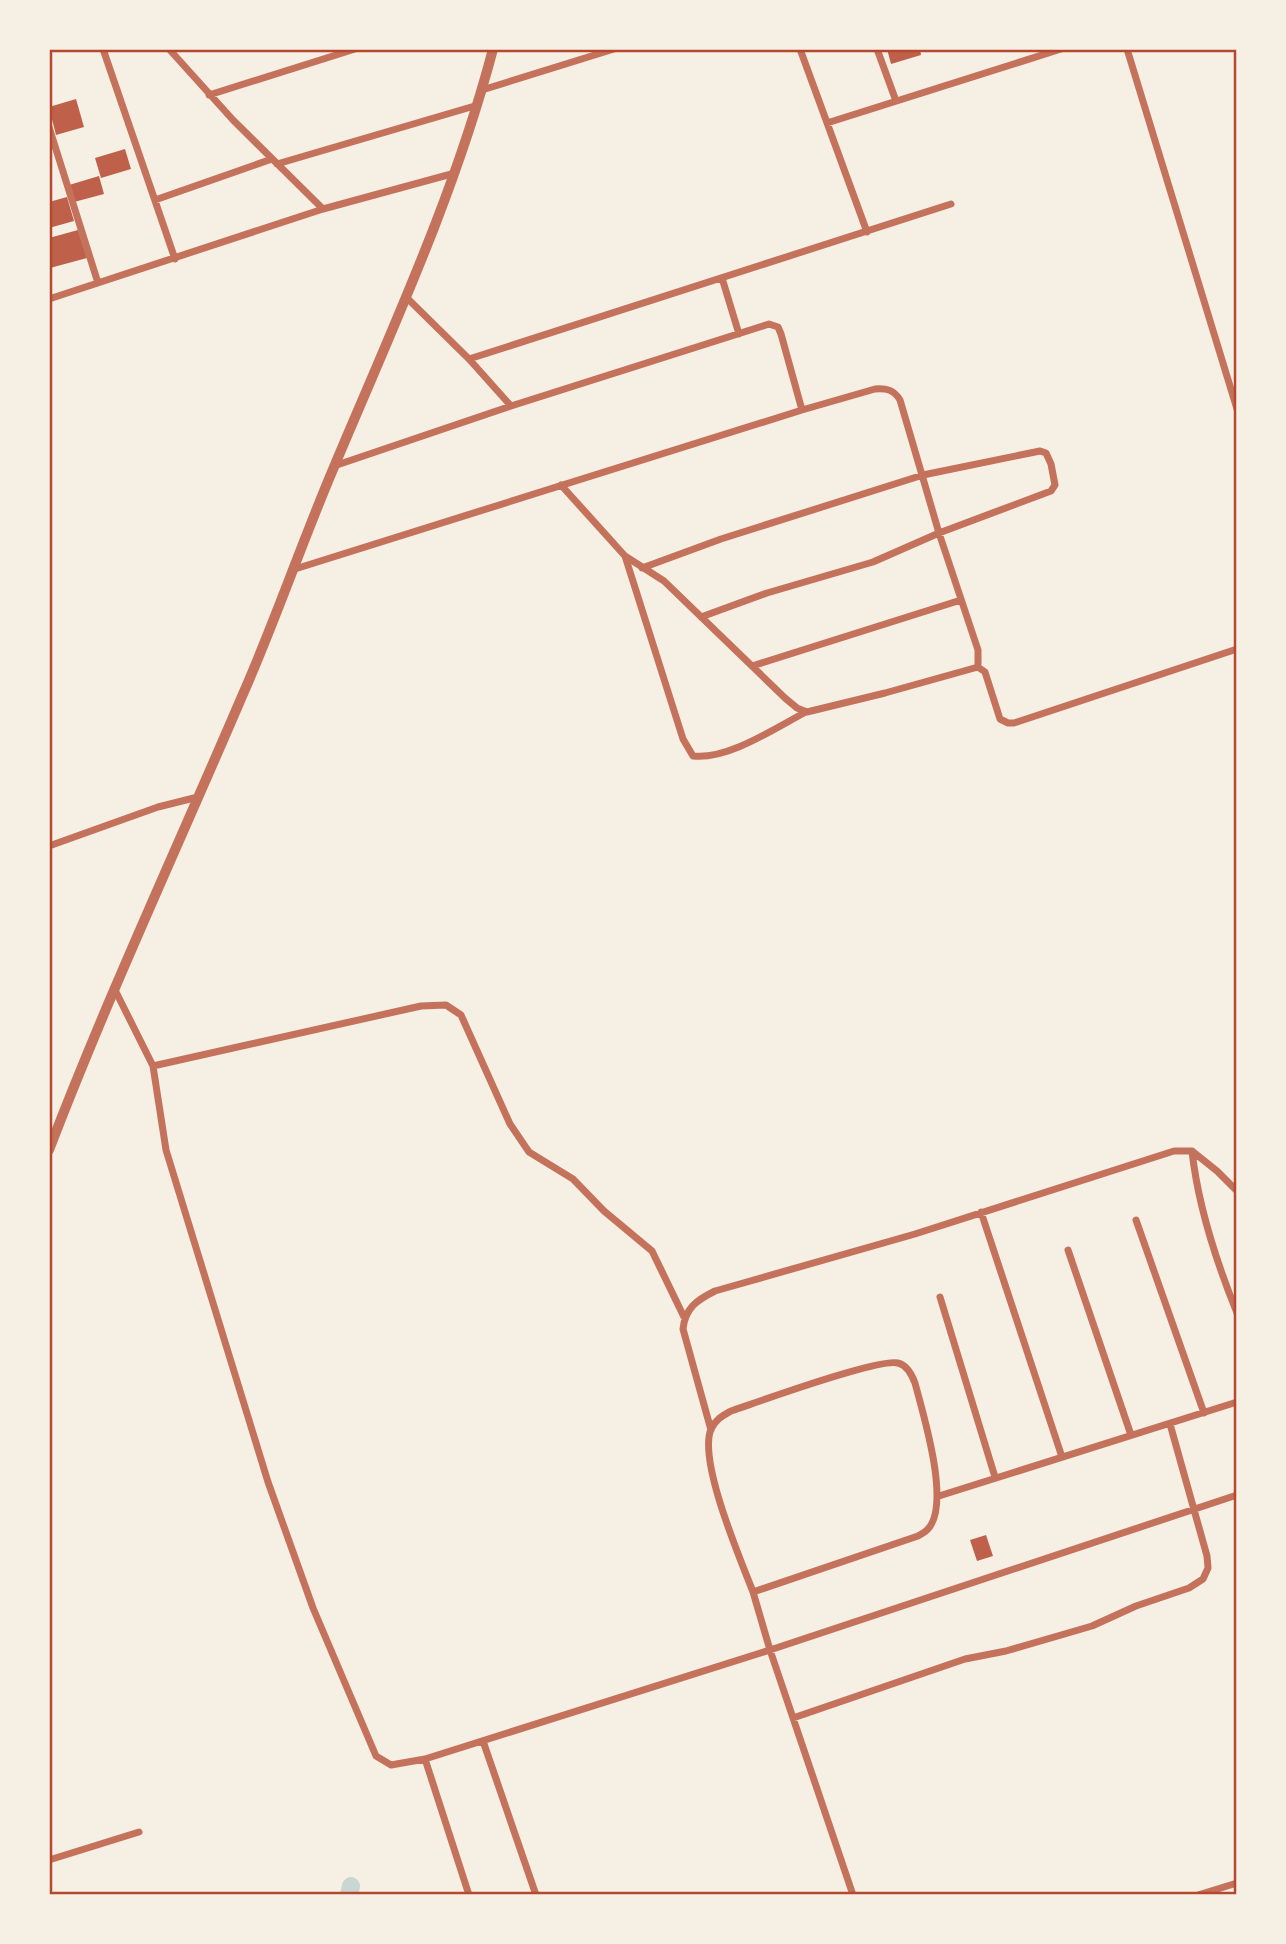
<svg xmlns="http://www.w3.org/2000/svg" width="1286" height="1944" viewBox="0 0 1286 1944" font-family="'Open Sans',sans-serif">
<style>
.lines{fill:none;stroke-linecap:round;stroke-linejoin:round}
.canal{stroke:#c9d6d2;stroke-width:18}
.building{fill:#bf614a}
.minor{stroke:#c5725c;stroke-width:7}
.tertiary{stroke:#c5725c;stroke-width:10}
.neatline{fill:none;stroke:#b5482f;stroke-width:2.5}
</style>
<rect width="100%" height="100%" fill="#f6efe4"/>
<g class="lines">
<path class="canal" d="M 349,1895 L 351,1886"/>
</g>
<path class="building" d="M 887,49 L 920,49 L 921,55 L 891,64 Z
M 76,99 L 84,127 L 56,135 L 49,107 Z
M 125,149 L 131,169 L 101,178 L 95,158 Z
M 99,176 L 104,194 L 74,202 L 69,185 Z
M 67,197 L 74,221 L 49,228 L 49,202 Z
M 78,230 L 87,258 L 50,268 L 49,238 Z
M 986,1535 L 993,1556 L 977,1561 L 970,1540 Z"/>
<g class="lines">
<path class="minor" d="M 103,49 L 175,259
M 169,49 L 233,120 L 323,209
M 800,49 L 867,232
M 877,49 L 896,101
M 1127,49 L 1237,409
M 482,90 L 614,49
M 209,95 L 355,49
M 827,123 L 1061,49
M 49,127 L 98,283
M 277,164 L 478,105
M 155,200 L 272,159
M 722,278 L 739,334
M 407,298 L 469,359 L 511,406
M 49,299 L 323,209 L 455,173
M 469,359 L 951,204
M 334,466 L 511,406 L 769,324 L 778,327 L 781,334 L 802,410
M 561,485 L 625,556 L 664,581 L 785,698 L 797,708 L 807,712 L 885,693 L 978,667 L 985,672 L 1000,719 L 1008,723 L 1014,723 L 1237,649
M 625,556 L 683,739 L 693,756 C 728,760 775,728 806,712
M 642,568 L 721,539 L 923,475 L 1040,451 L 1046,453 L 1051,464 L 1055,485 L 1051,491 L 939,533 L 873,562 L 767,593 L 701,617
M 295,569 L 802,410 L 875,389 C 887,388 894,390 900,400 L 939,533 L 978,650 L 978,667
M 752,666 L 961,600
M 49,846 L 158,807 L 198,797
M 114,988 L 153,1066 L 421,1006 L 446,1005 L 461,1015 L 510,1124 L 529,1152 L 573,1179 L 604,1211 L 652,1251 L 684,1317
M 153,1066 L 166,1150 L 268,1482 L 313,1608 L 376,1756 L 391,1765 L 425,1759 L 770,1650 L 1237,1495
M 1192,1151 C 1198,1206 1216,1261 1237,1313
M 981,1212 L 1062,1457
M 1136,1220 L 1204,1413
M 1068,1250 L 1131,1435
M 940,1297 L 995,1477
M 711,1430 L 683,1329 C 685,1308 697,1300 715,1291 L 915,1234 L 1174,1151 L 1192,1151 L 1217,1171 L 1237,1191
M 939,1496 L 1237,1402
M 753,1592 C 740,1558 698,1461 711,1429 C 716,1419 722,1416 731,1411 C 758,1402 878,1358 898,1363 C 907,1365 912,1375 915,1383 C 923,1414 952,1506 927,1530 C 924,1533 921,1534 918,1536 L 753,1592 L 770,1650 L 853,1895
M 793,1718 L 965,1659 L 1006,1651 L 1092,1626 L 1136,1606 L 1189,1588 L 1203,1579 L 1208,1568 L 1207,1556 L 1170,1424
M 483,1741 L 536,1895
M 425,1759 L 469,1895
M 49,1860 L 139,1832
M 1198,1895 L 1237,1883"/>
<path class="tertiary" d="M 49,1150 C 108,996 178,846 243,694 C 276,619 302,542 334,467 C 392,329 455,194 493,49"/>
</g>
<rect width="1286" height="1944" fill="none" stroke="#f6efe4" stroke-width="102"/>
<rect x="51" y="51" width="1184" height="1842" class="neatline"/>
</svg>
